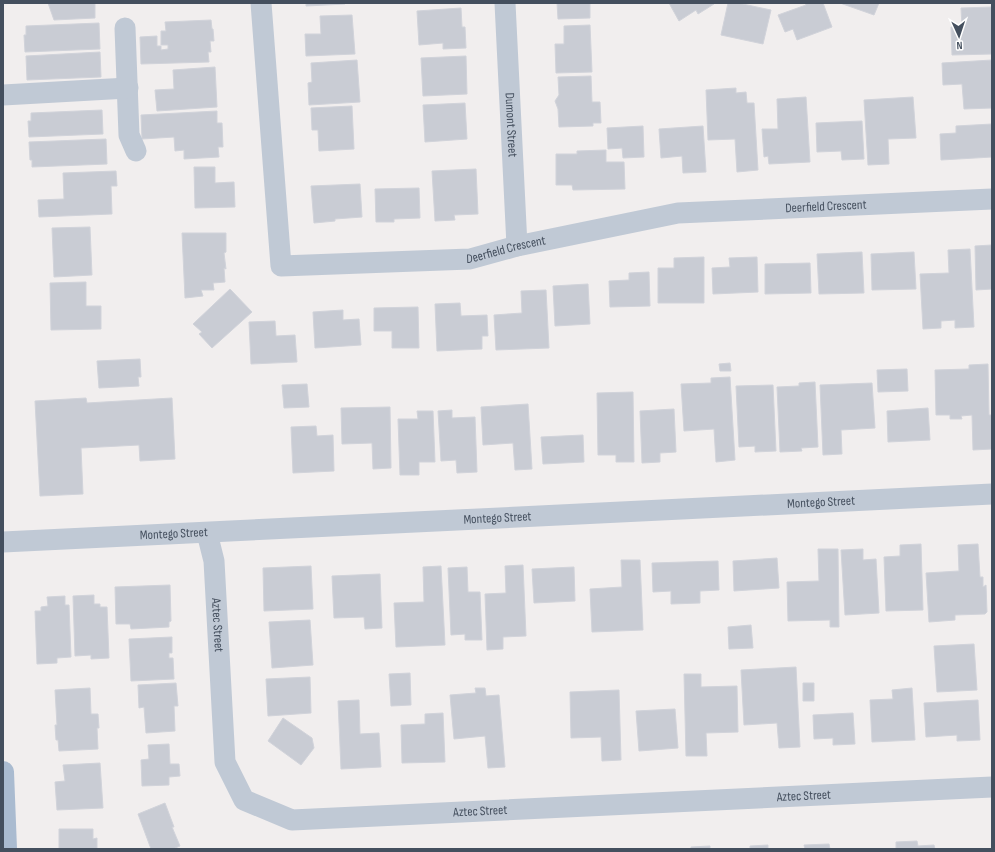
<svg xmlns="http://www.w3.org/2000/svg" width="995" height="852" viewBox="0 0 995 852" font-family="'Sofia Sans Condensed',sans-serif">
<style>
.building{fill:#c9ccd4;stroke:#d1d3da}
.lines{fill:none;stroke-linecap:round;stroke-linejoin:round}
.minor{stroke:#c0c9d5;stroke-width:21}
.major{stroke:#aabbd0;stroke-width:22}
.labels{text-anchor:middle;dominant-baseline:central;stroke-width:3.5;stroke-linejoin:round;paint-order:stroke}
.street-label{font-size:13px;fill:#444f5e;stroke:#fff}
</style>
<rect width="100%" height="100%" fill="#f1eeee"/>
<path class="building" d="M 48,3 L 95,3 L 95,18 L 54,20 Z
M 306,3 L 345,3 L 345,4 L 306,6 Z
M 557,3 L 590,3 L 590,18 L 558,19 Z
M 669,3 L 714,3 L 714,4 L 698,14 L 696,10 L 679,21 Z
M 728,3 L 738,3 L 771,10 L 763,44 L 721,35 Z
M 805,3 L 823,3 L 832,27 L 797,40 L 793,29 L 785,32 L 778,15 L 806,5 Z
M 840,3 L 879,3 L 874,15 Z
M 992,7 L 992,54 L 952,55 L 951,27 L 962,27 L 961,8 Z
M 461,8 L 462,27 L 465,27 L 466,48 L 443,49 L 443,43 L 419,45 L 417,11 Z
M 352,15 L 355,54 L 306,56 L 305,34 L 321,34 L 320,16 Z
M 211,20 L 212,29 L 213,29 L 214,41 L 210,41 L 211,52 L 208,52 L 209,62 L 141,64 L 140,37 L 157,36 L 157,46 L 161,46 L 161,50 L 168,49 L 168,45 L 161,45 L 161,31 L 166,31 L 165,22 Z
M 99,23 L 100,49 L 25,52 L 24,35 L 26,35 L 26,26 Z
M 590,25 L 592,72 L 556,73 L 555,44 L 564,44 L 564,26 Z
M 100,52 L 101,77 L 27,80 L 26,56 Z
M 466,56 L 467,94 L 423,96 L 421,58 Z
M 357,60 L 360,102 L 309,105 L 308,83 L 312,82 L 311,63 Z
M 992,60 L 992,108 L 964,109 L 962,84 L 943,85 L 942,63 Z
M 215,67 L 217,107 L 157,111 L 155,90 L 174,89 L 173,70 Z
M 591,76 L 592,102 L 600,102 L 601,123 L 593,123 L 593,126 L 559,127 L 558,109 L 555,101 L 559,95 L 558,77 Z
M 736,88 L 736,93 L 746,92 L 747,103 L 754,103 L 758,170 L 737,172 L 735,139 L 708,140 L 706,90 Z
M 806,97 L 810,162 L 769,164 L 768,156 L 764,157 L 762,129 L 778,129 L 777,99 Z
M 913,97 L 916,138 L 888,139 L 889,164 L 868,165 L 864,100 Z
M 465,103 L 467,139 L 425,142 L 423,105 Z
M 352,106 L 354,149 L 319,151 L 318,130 L 312,130 L 311,108 Z
M 102,110 L 103,134 L 29,137 L 28,121 L 31,121 L 31,113 Z
M 217,111 L 217,123 L 222,123 L 223,147 L 218,147 L 219,157 L 184,159 L 184,150 L 175,151 L 174,137 L 142,139 L 141,115 Z
M 862,121 L 864,159 L 842,160 L 841,151 L 817,152 L 816,123 Z
M 992,124 L 992,157 L 941,160 L 940,134 L 956,133 L 956,126 Z
M 643,126 L 644,157 L 623,158 L 622,148 L 608,149 L 607,128 Z
M 703,126 L 706,172 L 683,173 L 682,156 L 661,158 L 659,129 Z
M 106,139 L 107,164 L 32,167 L 32,160 L 30,160 L 29,142 Z
M 606,150 L 606,162 L 624,162 L 625,189 L 573,190 L 572,185 L 556,185 L 556,154 L 577,154 L 577,151 Z
M 194,167 L 215,167 L 215,183 L 234,182 L 235,207 L 195,208 Z
M 476,169 L 478,214 L 454,215 L 455,220 L 435,221 L 432,171 Z
M 116,171 L 117,186 L 111,186 L 112,214 L 39,217 L 38,200 L 64,199 L 63,173 Z
M 360,184 L 362,217 L 335,219 L 335,221 L 314,223 L 311,186 Z
M 419,188 L 420,218 L 394,219 L 394,222 L 376,222 L 375,189 Z
M 90,227 L 92,275 L 54,277 L 52,228 Z
M 182,233 L 226,233 L 226,252 L 224,253 L 226,269 L 224,268 L 225,282 L 213,283 L 214,290 L 201,290 L 203,296 L 185,298 Z
M 992,245 L 992,289 L 976,290 L 975,246 Z
M 970,249 L 974,327 L 955,328 L 955,320 L 941,321 L 941,328 L 923,329 L 920,274 L 949,273 L 948,250 Z
M 862,252 L 864,293 L 819,294 L 817,254 Z
M 914,252 L 916,289 L 872,290 L 871,254 Z
M 704,257 L 704,303 L 658,303 L 658,268 L 674,268 L 674,258 Z
M 757,257 L 758,292 L 713,294 L 712,268 L 730,267 L 729,258 Z
M 810,263 L 811,293 L 765,294 L 765,264 Z
M 649,272 L 650,306 L 610,307 L 609,281 L 629,280 L 629,273 Z
M 86,282 L 86,306 L 101,306 L 101,329 L 51,330 L 50,283 Z
M 588,284 L 590,324 L 555,326 L 553,286 Z
M 230,289 L 252,312 L 212,348 L 199,334 L 202,332 L 193,324 Z
M 546,290 L 549,348 L 496,350 L 494,315 L 522,313 L 521,291 Z
M 460,303 L 461,316 L 487,315 L 488,336 L 482,336 L 482,349 L 437,351 L 435,304 Z
M 418,307 L 419,348 L 392,348 L 392,331 L 374,331 L 374,308 Z
M 343,310 L 343,320 L 359,319 L 361,345 L 315,348 L 313,312 Z
M 275,321 L 276,336 L 295,335 L 297,362 L 251,364 L 249,322 Z
M 140,359 L 141,377 L 138,377 L 139,386 L 99,388 L 97,361 Z
M 730,363 L 731,371 L 720,371 L 719,364 Z
M 988,364 L 989,415 L 992,415 L 992,449 L 973,450 L 972,415 L 961,416 L 962,419 L 950,419 L 950,415 L 936,415 L 935,370 L 969,369 L 969,365 Z
M 907,369 L 908,391 L 878,392 L 877,370 Z
M 730,377 L 735,460 L 716,462 L 714,429 L 684,431 L 681,384 L 711,383 L 711,378 Z
M 815,382 L 818,447 L 801,448 L 802,451 L 780,452 L 777,387 L 799,386 L 799,383 Z
M 872,383 L 875,428 L 841,430 L 842,454 L 823,455 L 820,385 Z
M 307,384 L 309,407 L 284,408 L 282,385 Z
M 773,385 L 776,451 L 755,452 L 755,446 L 739,447 L 736,386 Z
M 633,392 L 634,462 L 616,462 L 616,455 L 598,455 L 597,393 Z
M 86,398 L 87,403 L 172,398 L 175,459 L 140,461 L 139,445 L 81,448 L 83,494 L 40,496 L 35,401 Z
M 528,404 L 532,469 L 515,470 L 513,443 L 483,445 L 481,407 Z
M 390,407 L 391,468 L 373,469 L 372,443 L 342,444 L 341,408 Z
M 928,408 L 930,440 L 888,442 L 887,411 Z
M 674,409 L 676,452 L 660,453 L 660,462 L 642,463 L 640,411 Z
M 452,410 L 452,418 L 475,417 L 477,472 L 457,473 L 456,460 L 441,461 L 438,411 Z
M 417,411 L 433,411 L 435,462 L 419,462 L 419,475 L 400,475 L 398,419 L 418,419 Z
M 316,426 L 317,436 L 333,435 L 334,471 L 293,473 L 291,427 Z
M 583,435 L 584,462 L 543,464 L 541,437 Z
M 921,544 L 923,610 L 886,611 L 884,557 L 900,556 L 900,545 Z
M 978,544 L 980,577 L 983,577 L 983,587 L 986,585 L 987,612 L 985,614 L 955,615 L 955,620 L 929,622 L 926,573 L 959,571 L 958,545 Z
M 818,549 L 838,549 L 839,627 L 830,627 L 830,620 L 788,621 L 787,582 L 819,581 Z
M 863,549 L 863,560 L 876,559 L 879,613 L 845,615 L 841,550 Z
M 777,558 L 779,588 L 734,591 L 733,561 Z
M 621,560 L 640,560 L 643,630 L 592,632 L 590,589 L 622,587 Z
M 718,561 L 719,590 L 700,591 L 700,603 L 671,604 L 671,591 L 653,592 L 652,563 Z
M 523,565 L 526,636 L 503,637 L 503,649 L 487,650 L 485,594 L 506,593 L 505,566 Z
M 311,566 L 313,609 L 264,611 L 263,568 Z
M 441,566 L 445,645 L 396,647 L 394,603 L 424,602 L 423,567 Z
M 467,567 L 468,592 L 480,592 L 482,640 L 465,640 L 465,634 L 451,635 L 448,568 Z
M 574,567 L 575,601 L 534,603 L 532,569 Z
M 380,574 L 382,628 L 365,629 L 364,617 L 334,618 L 332,576 Z
M 170,585 L 171,621 L 169,622 L 169,627 L 131,629 L 130,624 L 116,624 L 115,587 Z
M 94,595 L 94,604 L 100,604 L 100,607 L 107,607 L 109,658 L 91,659 L 91,655 L 75,656 L 73,596 Z
M 65,596 L 65,605 L 69,605 L 71,657 L 57,658 L 57,663 L 37,664 L 35,611 L 41,611 L 41,607 L 48,606 L 47,597 Z
M 310,620 L 313,665 L 272,668 L 269,622 Z
M 751,625 L 753,648 L 729,649 L 728,627 Z
M 172,637 L 172,653 L 169,653 L 169,658 L 173,658 L 174,679 L 131,681 L 129,639 Z
M 974,644 L 977,690 L 937,692 L 934,646 Z
M 796,667 L 800,747 L 779,748 L 777,723 L 744,725 L 741,670 Z
M 410,673 L 411,705 L 391,706 L 389,674 Z
M 684,674 L 701,674 L 701,687 L 737,686 L 738,732 L 706,733 L 707,756 L 686,756 Z
M 310,677 L 311,713 L 268,716 L 266,679 Z
M 176,683 L 178,706 L 174,706 L 175,731 L 146,733 L 144,707 L 139,708 L 138,685 Z
M 803,683 L 814,683 L 814,701 L 803,701 Z
M 90,688 L 91,714 L 98,714 L 99,728 L 97,728 L 98,749 L 59,751 L 58,740 L 56,740 L 55,725 L 57,725 L 55,690 Z
M 475,688 L 485,688 L 486,696 L 499,695 L 505,767 L 488,768 L 485,736 L 454,739 L 450,695 L 476,693 Z
M 912,688 L 915,740 L 872,742 L 870,700 L 893,699 L 892,690 Z
M 619,690 L 621,760 L 602,761 L 601,737 L 571,738 L 570,692 Z
M 359,700 L 360,734 L 379,733 L 381,767 L 341,769 L 338,701 Z
M 978,700 L 980,740 L 957,741 L 957,735 L 926,737 L 924,703 Z
M 675,709 L 678,748 L 639,751 L 636,711 Z
M 443,713 L 445,762 L 402,763 L 401,725 L 425,724 L 425,714 Z
M 853,713 L 855,744 L 833,745 L 833,738 L 814,739 L 813,715 Z
M 283,718 L 312,738 L 314,748 L 301,765 L 268,741 Z
M 169,744 L 170,764 L 179,764 L 180,776 L 169,777 L 169,785 L 142,786 L 141,760 L 149,759 L 148,745 Z
M 100,763 L 103,808 L 57,810 L 55,782 L 65,781 L 63,765 Z
M 165,803 L 174,827 L 172,827 L 180,846 L 173,849 L 151,849 L 138,814 Z
M 59,829 L 93,829 L 93,839 L 97,838 L 97,849 L 59,849 Z
M 917,841 L 918,846 L 934,845 L 935,849 L 896,849 L 896,842 Z
M 829,844 L 830,849 L 805,849 L 804,845 Z
M 768,845 L 768,849 L 750,849 L 750,846 Z
M 710,846 L 710,849 L 691,849 L 691,847 Z"/>
<g class="lines">
<g class="minor">
<path id="s1" d="M 261,3 L 281,266 L 470,259 L 517,246 L 678,213 L 992,199"/>
<path id="s2" d="M 505,3 L 517,246"/>
<path d="M 125,28 L 129,135 L 136,151"/>
<path d="M 3,95 L 128,88"/>
<path id="s3" d="M 207,533 L 214,561 L 225,762 L 244,800 L 292,820 L 992,787"/>
<path id="s4" d="M 3,542 L 992,494"/>
</g>
<path class="major" d="M 3,772 L 6,849"/>
</g>
<g class="labels">
<g class="street-label">
<text stroke="none"><textPath href="#s2" startOffset="122">Dumont Street</textPath></text>
<text stroke="none"><textPath href="#s1" startOffset="814">Deerfield Crescent</textPath></text>
<text stroke="none"><textPath href="#s1" startOffset="490">Deerfield Crescent</textPath></text>
<text stroke="none"><textPath href="#s4" startOffset="819">Montego Street</textPath></text>
<text stroke="none"><textPath href="#s4" startOffset="495">Montego Street</textPath></text>
<text stroke="none"><textPath href="#s4" startOffset="171">Montego Street</textPath></text>
<text stroke="none"><textPath href="#s3" startOffset="93">Aztec Street</textPath></text>
<text stroke="none"><textPath href="#s3" startOffset="837">Aztec Street</textPath></text>
<text stroke="none"><textPath href="#s3" startOffset="513">Aztec Street</textPath></text>
</g>
</g>
<rect width="995" height="852" fill="none" stroke="#444f5e" stroke-width="8"/>
<g transform="translate(959 36) rotate(177)" stroke="#ffffff" stroke-width="3" paint-order="stroke">
<path d="M0-3L7 15L0 10L-7 15Z" fill="#444f5e"/>
<text y="-6" font-size="11" font-weight="bold" text-anchor="middle" fill="#444f5e">N</text>
</g>
</svg>
